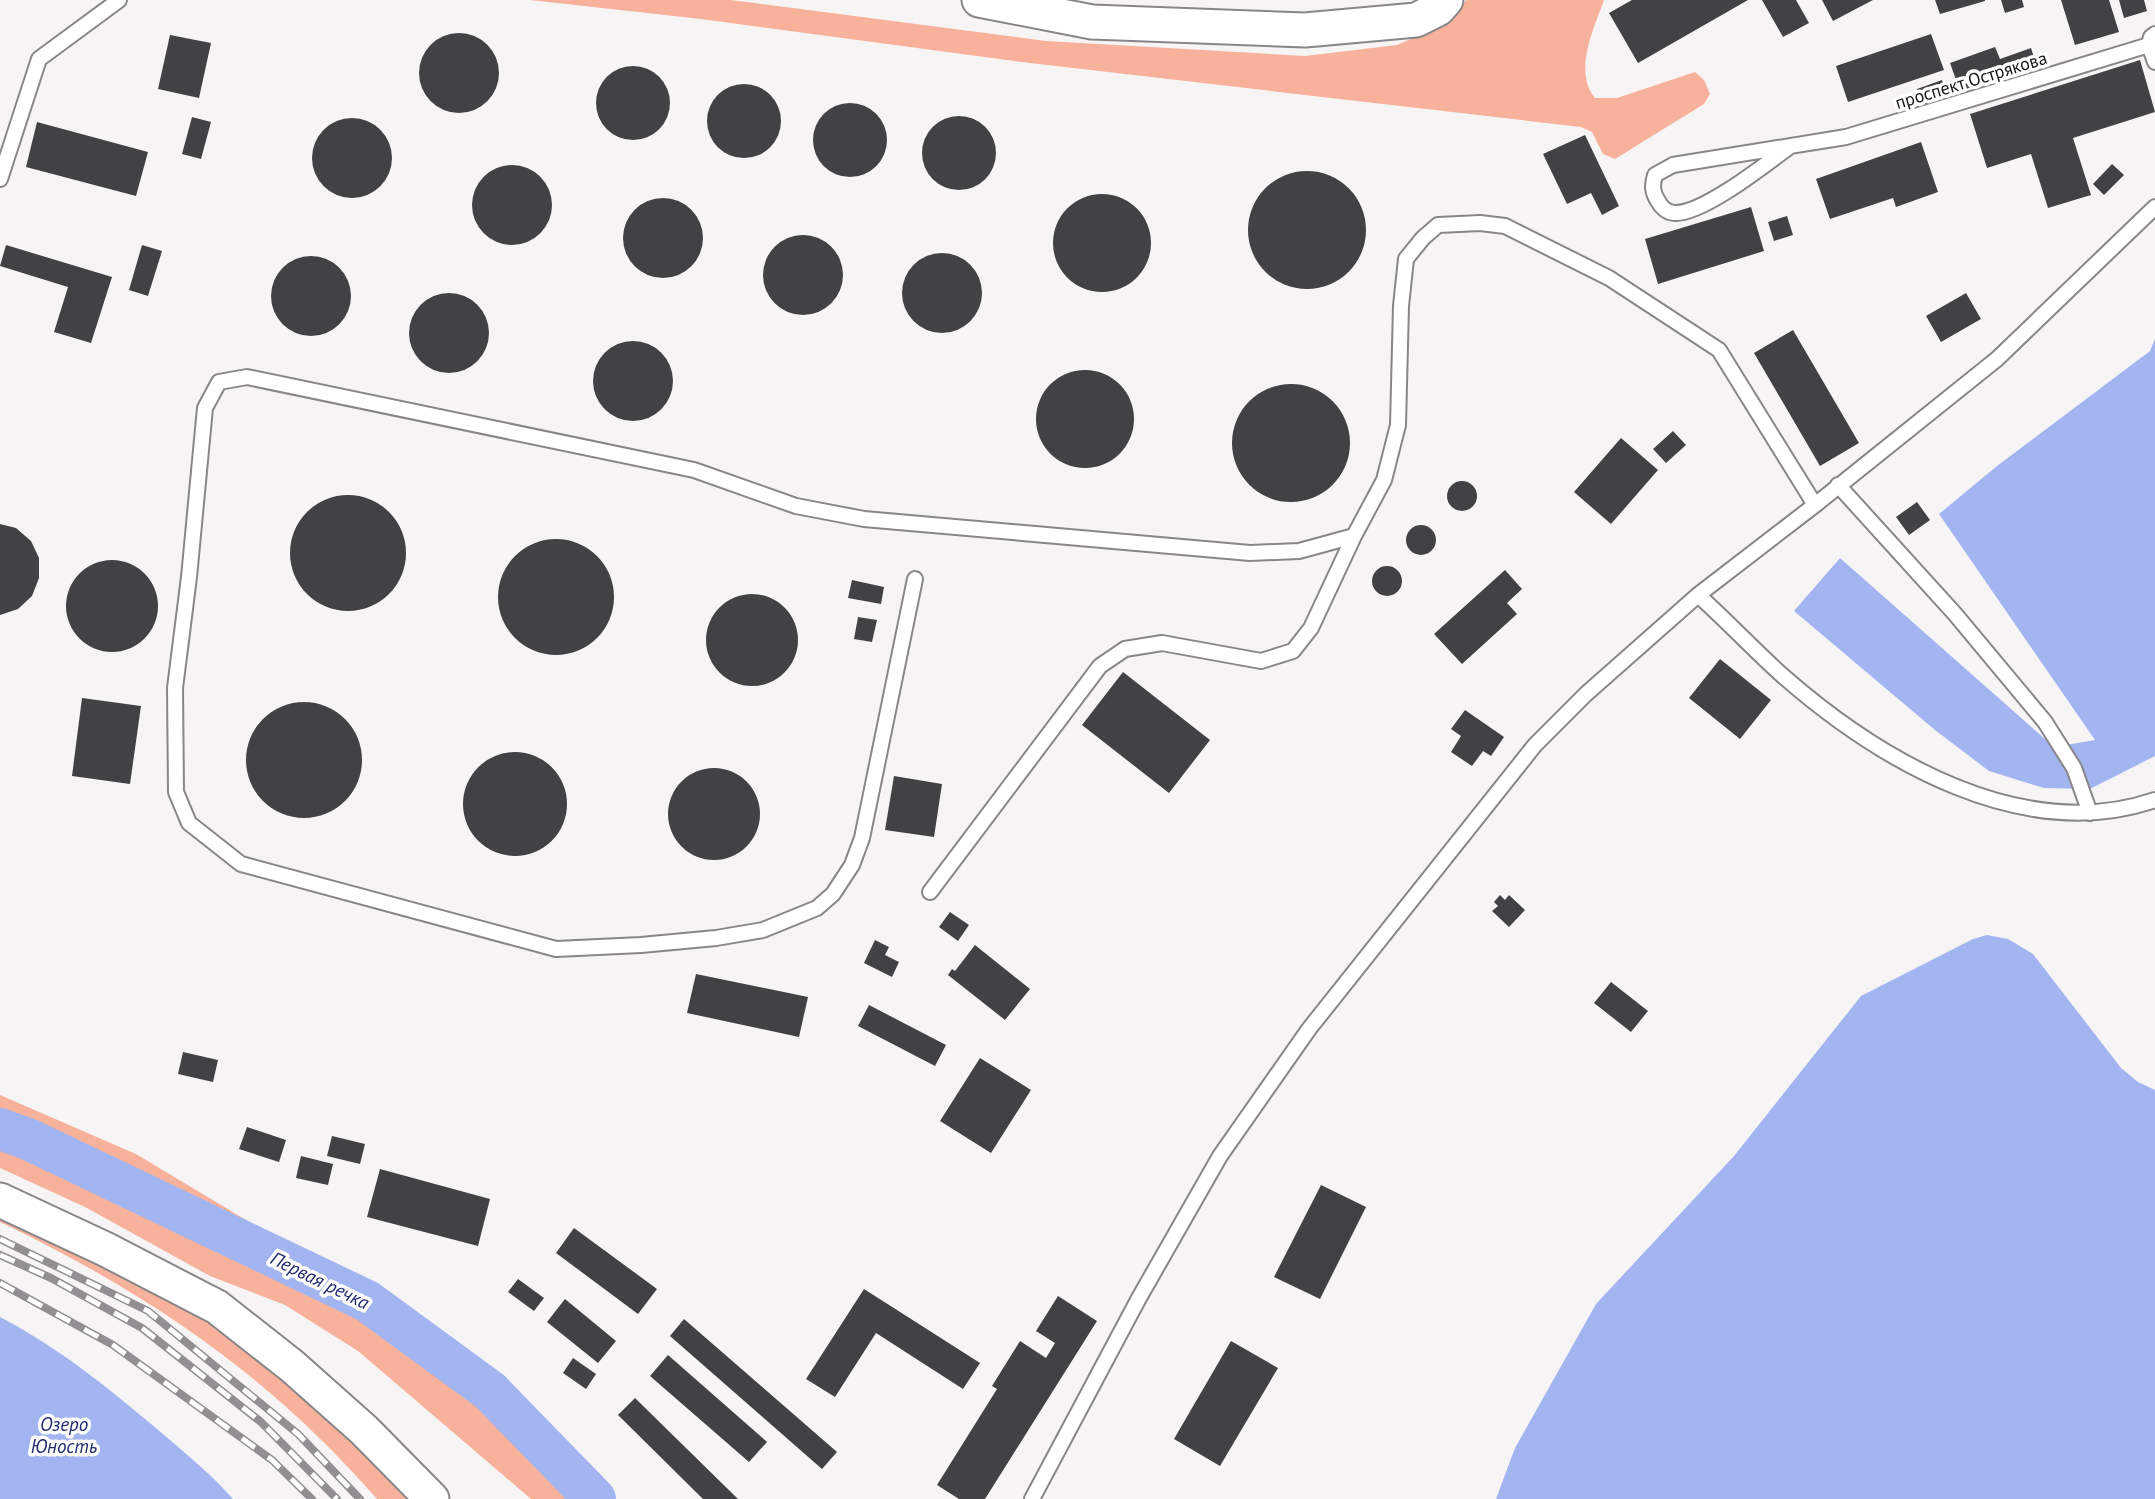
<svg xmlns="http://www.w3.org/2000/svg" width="2155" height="1499" viewBox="0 0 2155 1499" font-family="'PT Sans',sans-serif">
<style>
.green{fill:#f8b29b}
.water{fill:#a3b5f1}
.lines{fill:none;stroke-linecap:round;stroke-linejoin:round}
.river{stroke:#a3b5f1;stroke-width:42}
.building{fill:#424143}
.service-casing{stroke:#888688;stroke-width:18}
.tertiary-casing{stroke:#888688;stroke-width:37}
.service{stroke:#fff;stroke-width:14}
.tertiary{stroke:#fff;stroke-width:33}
.rail-casing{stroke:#918f91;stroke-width:8}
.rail{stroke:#fff;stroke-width:5;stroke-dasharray:16;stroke-linecap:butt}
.labels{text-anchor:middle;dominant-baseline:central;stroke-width:7;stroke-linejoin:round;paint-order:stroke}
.street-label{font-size:18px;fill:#151415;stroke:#fff}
.water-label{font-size:19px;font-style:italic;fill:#1f2a6f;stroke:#fff}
</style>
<rect width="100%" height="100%" fill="#f7f4f6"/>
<path class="green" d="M 530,0 L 731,0 L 1046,41 L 1305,56 L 1397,45 L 1450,22 L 1466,0 L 1604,0 C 1594,28 1573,72 1595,98 L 1617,98 L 1695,72 L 1704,80 L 1710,94 L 1704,104 L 1615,159 L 1603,154 L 1592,132 L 1581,127 L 1030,63 L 701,19 Z
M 0,1095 L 136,1154 L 328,1269 L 483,1368 L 596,1499 L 531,1499 L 358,1351 L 285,1305 L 210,1276 L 85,1207 L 0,1168 Z
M 0,1207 L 224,1319 L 422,1499 L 377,1499 C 269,1375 148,1293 0,1222 Z"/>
<path class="water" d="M 2155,339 L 2155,756 L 2090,789 L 2044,788 L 1989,771 L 1935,730 L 1794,611 L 1840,558 L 2054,747 L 2095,740 L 1939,514 L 1997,466 L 2150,351 Z
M 1987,935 L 2008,939 L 2033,954 L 2121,1068 L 2138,1082 L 2155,1090 L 2155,1499 L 1496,1499 L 1515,1448 L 1596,1304 L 1734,1156 L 1861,996 L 1973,939 Z
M 0,1317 C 62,1349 117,1395 170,1440 C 192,1459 214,1477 233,1499 L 0,1499 Z"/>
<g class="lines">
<path class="river" d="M 0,1129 L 28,1139 L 367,1301 L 490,1391 L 595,1499"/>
</g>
<path class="building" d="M 1632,0 L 1748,0 L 1638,63 L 1609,13 Z
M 1762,0 L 1796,0 L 1809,23 L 1783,37 Z
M 1822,0 L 1873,0 L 1833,21 Z
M 1935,0 L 1985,0 L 1985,1 L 1940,14 Z
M 2001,0 L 2022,0 L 2024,7 L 2005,13 Z
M 2061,0 L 2109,0 L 2119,32 L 2075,45 Z
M 2119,0 L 2144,0 L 2147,11 L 2124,18 Z
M419 73a40 40 0 1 1 80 0a40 40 0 1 1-80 0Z
M 1931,34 L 1944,70 L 1848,102 L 1836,66 Z
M 170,35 L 211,43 L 199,98 L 158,89 Z
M 1995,47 L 2000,59 L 2031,48 L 2036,64 L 1960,91 L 1950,63 Z
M 2140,60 L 2155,112 L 2073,138 L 2091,195 L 2048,208 L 2031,154 L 1987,168 L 1970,114 Z
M596 103a37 37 0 1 1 74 0a37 37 0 1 1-74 0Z
M 1942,80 L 1948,99 L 1923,107 L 1917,89 Z
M707 121a37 37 0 1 1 74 0a37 37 0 1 1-74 0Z
M813 140a37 37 0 1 1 74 0a37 37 0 1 1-74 0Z
M922 153a37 37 0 1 1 74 0a37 37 0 1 1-74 0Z
M 192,117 L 211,122 L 201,159 L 182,154 Z
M312 158a40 40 0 1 1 80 0a40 40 0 1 1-80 0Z
M 37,122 L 148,152 L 136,196 L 26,167 Z
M 1585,135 L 1619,206 L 1602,215 L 1591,193 L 1567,204 L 1543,154 Z
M 1921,142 L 1938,192 L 1896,207 L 1893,198 L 1830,219 L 1816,179 Z
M 2112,164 L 2124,175 L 2104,195 L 2093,184 Z
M472 205a40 40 0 1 1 80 0a40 40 0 1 1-80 0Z
M1248 230a59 59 0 1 1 118 0a59 59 0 1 1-118 0Z
M1053 243a49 49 0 1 1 98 0a49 49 0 1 1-98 0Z
M623 238a40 40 0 1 1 80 0a40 40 0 1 1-80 0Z
M 1751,207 L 1764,251 L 1658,284 L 1645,239 Z
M 1787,216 L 1793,235 L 1774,241 L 1768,222 Z
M763 275a40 40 0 1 1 80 0a40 40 0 1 1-80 0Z
M 6,245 L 112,277 L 91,343 L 54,332 L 68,287 L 0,266 Z
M 142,245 L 162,251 L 148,296 L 129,290 Z
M902 293a40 40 0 1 1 80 0a40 40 0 1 1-80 0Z
M271 296a40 40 0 1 1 80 0a40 40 0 1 1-80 0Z
M409 333a40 40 0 1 1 80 0a40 40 0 1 1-80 0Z
M 1966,293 L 1981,319 L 1941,342 L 1926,316 Z
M 1793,330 L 1859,443 L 1820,466 L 1754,353 Z
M593 381a40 40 0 1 1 80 0a40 40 0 1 1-80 0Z
M1036 419a49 49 0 1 1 98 0a49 49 0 1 1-98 0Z
M1232 443a59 59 0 1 1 118 0a59 59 0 1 1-118 0Z
M 1673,431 L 1686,445 L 1666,463 L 1653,449 Z
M 1621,438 L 1658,470 L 1611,524 L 1574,492 Z
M1447 496a15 15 0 1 1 30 0a15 15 0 1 1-30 0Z
M290 553a58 58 0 1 1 116 0a58 58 0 1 1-116 0Z
M 1917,502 L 1930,520 L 1909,535 L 1896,517 Z
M 0,524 L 16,528 L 31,541 L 39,558 L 39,578 L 32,596 L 18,609 L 0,615 Z
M1406 540a15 15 0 1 1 30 0a15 15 0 1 1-30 0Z
M498 597a58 58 0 1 1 116 0a58 58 0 1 1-116 0Z
M66 606a46 46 0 1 1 92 0a46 46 0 1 1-92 0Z
M1372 581a15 15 0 1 1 30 0a15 15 0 1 1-30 0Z
M 1505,570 L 1522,589 L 1507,603 L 1517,614 L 1462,664 L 1434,634 Z
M 852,580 L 884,587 L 881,604 L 848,598 Z
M706 640a46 46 0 1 1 92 0a46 46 0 1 1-92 0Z
M 858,617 L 877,620 L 872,642 L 854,639 Z
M 1720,659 L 1771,700 L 1740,739 L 1689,698 Z
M 1123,672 L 1210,740 L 1169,793 L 1082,725 Z
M 82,698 L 141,706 L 130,784 L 72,776 Z
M246 760a58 58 0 1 1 116 0a58 58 0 1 1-116 0Z
M 1465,710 L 1504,737 L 1491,756 L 1483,751 L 1472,766 L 1451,752 L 1461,736 L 1451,729 Z
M463 804a52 52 0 1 1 104 0a52 52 0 1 1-104 0Z
M668 814a46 46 0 1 1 92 0a46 46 0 1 1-92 0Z
M 894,776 L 942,784 L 934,837 L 885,830 Z
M 1500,895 L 1505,900 L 1509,895 L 1525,910 L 1509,927 L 1492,911 L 1498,906 L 1494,902 Z
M 950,912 L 969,925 L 958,941 L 939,927 Z
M 875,940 L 889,947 L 885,955 L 899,962 L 892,977 L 864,963 Z
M 975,945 L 1030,989 L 1005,1020 L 948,975 L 952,969 L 955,971 Z
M 696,974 L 808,997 L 799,1037 L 687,1013 Z
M 1611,982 L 1648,1011 L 1631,1032 L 1594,1003 Z
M 869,1005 L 946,1045 L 935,1066 L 858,1026 Z
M 183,1052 L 218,1060 L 213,1082 L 178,1074 Z
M 980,1058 L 1031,1090 L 991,1153 L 940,1121 Z
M 247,1127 L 286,1140 L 279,1162 L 239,1149 Z
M 332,1136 L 365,1144 L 360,1164 L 327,1156 Z
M 301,1156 L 333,1164 L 328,1185 L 296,1178 Z
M 380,1169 L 490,1199 L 478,1246 L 367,1217 Z
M 1321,1185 L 1366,1207 L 1320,1299 L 1274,1277 Z
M 574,1228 L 657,1289 L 638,1314 L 556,1253 Z
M 518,1279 L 544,1298 L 534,1311 L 508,1292 Z
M 864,1289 L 980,1363 L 963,1389 L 876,1333 L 835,1397 L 806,1379 Z
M 1058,1296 L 1097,1321 L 985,1499 L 959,1499 L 937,1485 L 997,1389 L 992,1386 L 1020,1341 L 1046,1358 L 1055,1343 L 1036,1331 Z
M 565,1299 L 616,1341 L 598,1363 L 547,1322 Z
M 684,1319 L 837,1452 L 822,1469 L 670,1336 Z
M 1231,1341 L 1278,1368 L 1220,1466 L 1174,1439 Z
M 668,1355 L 767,1442 L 749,1462 L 650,1376 Z
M 573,1358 L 596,1374 L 586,1389 L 563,1373 Z
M 635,1398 L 738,1499 L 703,1499 L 618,1415 Z"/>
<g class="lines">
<defs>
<path id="service" d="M 2149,45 L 2155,62
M 1789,147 C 1766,164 1703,214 1675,213 C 1667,213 1661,207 1658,201 C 1652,192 1652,185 1655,175 L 1673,165 L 1846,137 L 2149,45 L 2151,37 L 2155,34
M 0,179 L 39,59 L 119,0
M 1838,485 L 1955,614 L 2045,722 L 2074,768 L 2090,813
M 915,579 L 862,838 L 852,865 L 833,894 L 817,908 L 763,930 L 716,938 L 641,945 L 556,949 L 241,864 L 189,823 L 176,792 L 175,688 L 189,577 L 205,408 L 219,382 L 247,377 L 694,470 L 796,506 L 864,519 L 1250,553 L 1299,551 L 1354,536 L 1384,480 L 1398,425 L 1401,306 L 1406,259 L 1423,238 L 1438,225 L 1480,223 L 1505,226 L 1609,278 L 1719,350 L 1815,505
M 1698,595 C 1727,621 1754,650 1783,676 C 1880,761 2023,845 2155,800
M 930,892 L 1100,666 L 1125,649 L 1162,643 L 1261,661 L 1293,651 L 1311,628 L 1354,536
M 1032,1499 L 1139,1298 L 1220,1156 L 1309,1029 L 1535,745 L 1586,694 L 1698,595 L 1815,505 L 1997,359 L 2155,207"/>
<path id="tertiary" d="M 979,0 L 1092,22 L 1305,30 L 1416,20 L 1438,9 L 1446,0
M 0,1200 L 105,1249 L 217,1307 L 292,1366 L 364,1430 L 432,1499"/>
</defs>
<use href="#service" class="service-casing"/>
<use href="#tertiary" class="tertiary-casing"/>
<use href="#service" class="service"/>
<use href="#tertiary" class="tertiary"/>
<defs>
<path id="rail" d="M 0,1239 L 148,1311 L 298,1434 L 360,1499
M 0,1255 L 51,1278 L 142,1328 L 261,1422 L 337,1499
M 0,1283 L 113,1345 L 272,1460 L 312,1499"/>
</defs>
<use href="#rail" class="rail-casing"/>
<use href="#rail" class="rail"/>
</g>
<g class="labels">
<g class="street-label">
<text transform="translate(1971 80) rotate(-17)">проспект Острякова</text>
</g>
<g class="water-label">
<text transform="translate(320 1280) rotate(26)">Первая речка</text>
<text x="64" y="1424">Озеро<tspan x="64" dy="22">Юность</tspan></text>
</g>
</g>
</svg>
